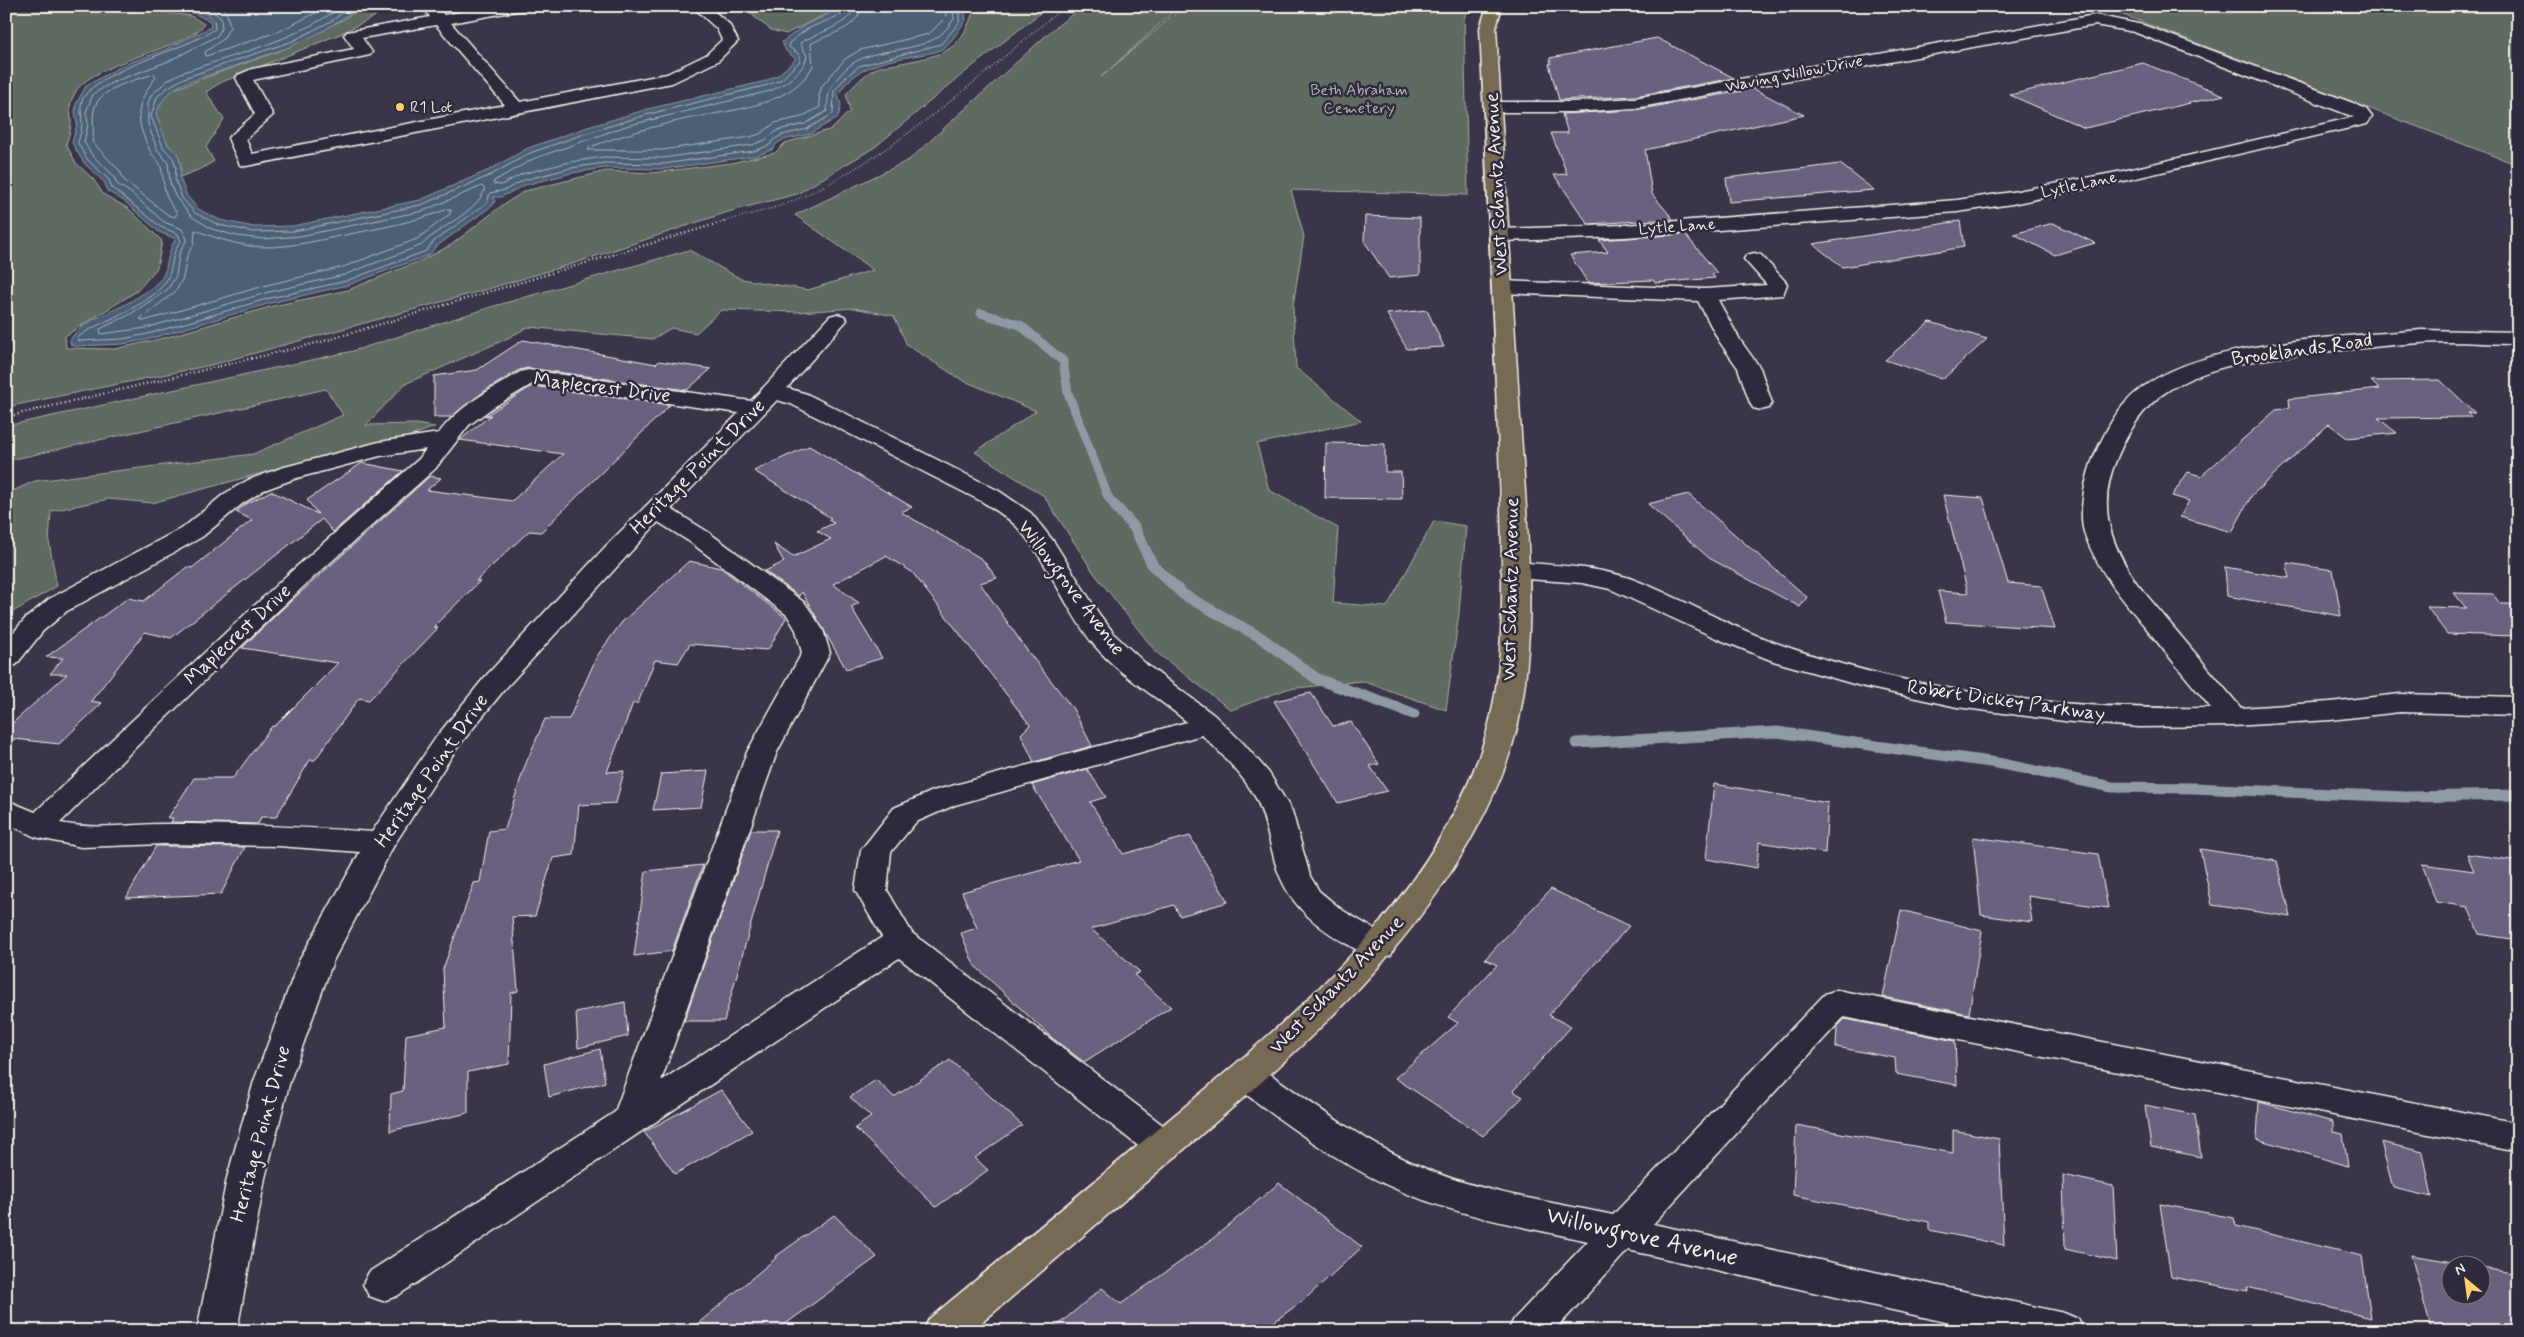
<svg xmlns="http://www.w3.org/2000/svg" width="2524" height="1337" viewBox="0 0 2524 1337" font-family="Mynerve,sans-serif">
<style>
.green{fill:#5f6b60;stroke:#aaaea4}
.water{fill:#4c6077;stroke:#8f9aa4}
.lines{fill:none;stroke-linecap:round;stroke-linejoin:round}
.shore{stroke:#b1b7bb;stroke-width:1}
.stream-far1{stroke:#8f9aa4;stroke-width:9}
.stream{stroke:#8f9aa4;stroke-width:11}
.building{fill:#6b617f;stroke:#f4f1e8}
.minor-casing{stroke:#f4f1e8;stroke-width:3}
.major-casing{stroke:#f4f1e8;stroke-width:3}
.path-far1{stroke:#f4f1e8;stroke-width:2;stroke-dasharray:0.5 2.5;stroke-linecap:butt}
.path{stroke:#f4f1e8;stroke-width:2.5;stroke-dasharray:1 3;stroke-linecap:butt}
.minor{fill:#2f2a3d;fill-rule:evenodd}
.major{fill:#766a55;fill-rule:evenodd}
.poi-dot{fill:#ffd166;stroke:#2f2a3d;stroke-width:2}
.labels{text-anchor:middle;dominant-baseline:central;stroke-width:5;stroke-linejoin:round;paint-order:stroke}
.far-street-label{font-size:16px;fill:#f4f1e8;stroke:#2f2a3d}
.far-park-label{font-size:16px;fill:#b1b5ab;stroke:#2f2a3d}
.far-poi-label{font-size:16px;fill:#f4f1e8;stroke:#2f2a3d;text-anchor:start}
.street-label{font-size:20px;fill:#f4f1e8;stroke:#2f2a3d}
.near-street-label{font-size:24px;fill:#f4f1e8;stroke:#2f2a3d}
</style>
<rect width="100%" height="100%" fill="#3b354a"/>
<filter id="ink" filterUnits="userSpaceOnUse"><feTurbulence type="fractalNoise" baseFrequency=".02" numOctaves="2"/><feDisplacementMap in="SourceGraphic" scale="10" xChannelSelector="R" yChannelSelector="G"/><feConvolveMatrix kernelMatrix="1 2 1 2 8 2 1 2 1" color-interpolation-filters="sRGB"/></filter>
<g filter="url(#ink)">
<path class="green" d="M 6,6 L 116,6 L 191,16 L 204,24 C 199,32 191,35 183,39 C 157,53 87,68 75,93 C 66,110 72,109 71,125 C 71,131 68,138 66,144 L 76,163 L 94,180 L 103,194 L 129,209 L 162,241 L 157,268 L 137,291 L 65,336 L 66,348 L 115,349 L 164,338 L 273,306 L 348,290 L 422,260 L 451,245 L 504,204 L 525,191 L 606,171 L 652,173 L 731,163 L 775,153 L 785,143 L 832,129 L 850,111 L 846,94 C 855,85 864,74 875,69 C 883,65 893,65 902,63 C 946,54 961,52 975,6 L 1049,6 L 964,73 L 875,147 L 797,194 L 731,211 L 575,263 L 481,291 L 317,336 L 211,365 L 6,407 Z
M 361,6 L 386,6 L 374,17 L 340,34 L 220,83 L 206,92 L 224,119 L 206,147 L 214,161 L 203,168 L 180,177 C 183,155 177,159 168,144 C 162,136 160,123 156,114 L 163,98 L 171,90 L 287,48 L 344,19 Z
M 741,6 L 842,6 L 786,34 L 771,30 Z
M 1083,6 L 1180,6 L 1101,77 L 1184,6 L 1471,6 L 1464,18 L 1468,195 L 1291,190 L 1304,236 L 1293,306 L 1296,368 L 1361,421 L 1257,444 L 1269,490 L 1338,528 L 1333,603 L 1387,607 L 1434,521 L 1466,526 L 1459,613 L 1446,710 L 1362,681 L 1287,689 L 1231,710 L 1156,652 L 1094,573 L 1044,496 L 975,452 L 1036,411 L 962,380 L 907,345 L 894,316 L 854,308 L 798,312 L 721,310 L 696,333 L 671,328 L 653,339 L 528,327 L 506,339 L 405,384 L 366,425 L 416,424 L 435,427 L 402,439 L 339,452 L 152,503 L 109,499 L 51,511 L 49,542 L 57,586 L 6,616 L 6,494 L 35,481 L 253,454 L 343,415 L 326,389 L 6,461 L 6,426 L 353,351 L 491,307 L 689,250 L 741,279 L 808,290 L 873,270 L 795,215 L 909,160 L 1051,31 Z
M 2098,6 L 2518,6 L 2518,165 L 2118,13 Z"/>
<path class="water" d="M 128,6 L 361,6 L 323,31 L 287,48 L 185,83 C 169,90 163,98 156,114 L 168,145 L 178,154 L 181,167 L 180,178 L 187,196 L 198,209 L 220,220 L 254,227 L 293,226 L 420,200 L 489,170 L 528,148 L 585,128 L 648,109 L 766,81 L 778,75 L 796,59 L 786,51 L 782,42 L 805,25 L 847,6 L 964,6 L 966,20 L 952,40 L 944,48 L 935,52 C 901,59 856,61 838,95 L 841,105 L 838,117 L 810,134 L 783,140 L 776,144 L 774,149 L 755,156 L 664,169 L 604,168 L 572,173 L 525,185 L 501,197 L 493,197 L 495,201 L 493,205 L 437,246 L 429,255 L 348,285 L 271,303 L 149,339 L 123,344 L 77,346 L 71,345 L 70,340 C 81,322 104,315 122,306 C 134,300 146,292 157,283 C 171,272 164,254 176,239 L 159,232 L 124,201 L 107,191 L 105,183 L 84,163 L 72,143 L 77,124 L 75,112 L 76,104 L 86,86 L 123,65 L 164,50 L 211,27 L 210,21 L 193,13 Z"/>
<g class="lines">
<path class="shore" d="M 178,6 L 202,11 L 214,20 L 215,29 C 183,51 100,69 83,98 C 79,106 82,115 82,124 C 82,131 79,137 78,143 L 87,159 L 109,180 L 112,188 L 161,227 L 178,234 L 181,241 C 169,256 175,266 166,281 C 153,303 110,318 87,331 L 78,337 L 79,341 L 122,339 L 148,334 L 270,298 L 346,281 L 426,251 L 434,241 L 487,203 L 490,193 L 505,190 L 524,180 L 571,168 L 604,163 L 663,164 L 754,151 L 770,145 L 773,140 L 782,135 L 807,129 L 833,114 L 834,91 L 845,78 L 859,66 L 941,44 L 959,23 L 959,6
M 206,6 L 221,18 L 222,28 L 217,36 L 169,61 L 113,82 L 93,94 L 86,112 L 88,124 L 84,142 L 92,155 L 113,175 L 117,184 L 131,193 L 164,222 L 182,229 L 187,239 L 179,254 L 176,276 L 167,290 L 129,315 L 100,329 L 101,334 L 146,328 L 269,292 L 344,275 L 422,245 C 440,225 476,214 485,189 L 482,186 L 423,211 L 300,236 L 263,239 L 237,236 L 212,229 L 191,216 L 175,196 L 170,182 L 168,163 L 157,149 L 148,124 L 148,104 L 151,95 L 168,80 L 181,73 C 236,54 295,41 342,6
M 221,6 L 227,14 L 230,27 L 223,39 L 205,52 L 206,56 L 280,31 L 329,6
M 351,6 L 333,20 L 293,41 L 184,78 L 167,88 L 157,97 L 151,116 L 163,147 L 173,158 L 176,167 L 175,179 L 182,198 L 195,213 L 219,225 L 253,232 L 294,231 L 421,205 L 491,175 L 530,153 L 587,133 L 649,114 L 768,85 L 782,79 L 800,61 L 800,55 L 789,47 L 789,43 L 807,29 L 845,13 L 848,6
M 854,6 C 853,25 815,33 800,43 L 807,56 C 803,73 785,84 770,91 L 626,126 L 533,159 L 494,181 L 493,184 L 501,185 L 522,174 L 570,162 L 603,157 L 663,158 L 752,145 L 765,140 L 778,130 L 805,124 L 827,111 C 828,91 829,88 842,73 C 865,46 902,55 932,40 C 942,36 948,27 954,19 L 953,6
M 862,6 C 857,31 830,32 811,44 L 813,66 C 790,109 724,110 682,120 C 651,127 620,136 590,147 L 588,150 L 662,150 L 750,137 L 760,134 L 775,123 L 801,117 L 820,107 L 819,95 L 822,86 L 845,59 L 860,50 L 929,34 L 946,17 L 945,6
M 154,74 L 156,77 C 134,106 135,118 150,151 C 153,157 160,161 161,167 C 166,188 161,193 177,213 L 175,217 L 168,215 L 124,180 L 120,171 L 92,142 C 95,131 92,121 94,110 C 98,88 136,80 154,74 Z
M 448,209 L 451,210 L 450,214 L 417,239 L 343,267 L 267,285 L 144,321 L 140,319 L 176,291 L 183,278 L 187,256 L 194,244 L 195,230 C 213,237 231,243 250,246 C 281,250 314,241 345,235 C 380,228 415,222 448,209 Z"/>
<path class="stream-far1" d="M 981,313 L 1020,325 L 1063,361 L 1068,393 L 1108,497 L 1116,507"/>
<path class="stream" d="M 1115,506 L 1134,527 L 1153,566 L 1184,595 L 1260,637 L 1317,679 L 1414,714
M 1576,743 L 1777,732 L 1997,763 L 2112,787 L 2194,788 L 2407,797 L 2518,795"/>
</g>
<path class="building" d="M 1657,38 L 1734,78 L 1635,96 L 1559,100 L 1549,64 L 1551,64 L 1550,58 Z
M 2143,63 L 2224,95 L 2085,128 L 2010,95 Z
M 1754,89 L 1804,115 L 1645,150 L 1652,194 L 1673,219 L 1588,224 L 1554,175 L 1567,174 L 1551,133 L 1568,133 L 1562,114 L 1635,110 Z
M 1840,164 L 1874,190 L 1729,202 L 1726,178 Z
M 1365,216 L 1420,218 L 1420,275 L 1389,278 L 1364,241 Z
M 1960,221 L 1964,247 L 1843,267 L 1813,244 Z
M 2053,223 L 2095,243 L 2055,255 L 2014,234 Z
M 1685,234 L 1717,273 L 1712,274 L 1715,278 L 1655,283 L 1653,280 L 1588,283 L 1570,255 L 1608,252 L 1599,240 Z
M 1427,310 L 1444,347 L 1407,349 L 1387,314 Z
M 1930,322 L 1987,339 L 1943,379 L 1885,360 Z
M 523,340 L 656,364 L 659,361 L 711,369 L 687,390 L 528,368 L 519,370 L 486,390 L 451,417 L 434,417 L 434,376 L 477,370 Z
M 2440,380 L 2475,413 L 2468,413 L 2472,417 L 2378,418 L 2397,433 L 2347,438 L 2329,424 L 2252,495 L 2232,532 L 2180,517 L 2189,501 L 2172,496 L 2188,472 L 2201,476 L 2276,410 L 2290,408 L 2289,399 L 2379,389 L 2371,381 Z
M 532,386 L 670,405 L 541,532 L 529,531 L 476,581 L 480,581 L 433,627 L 438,628 L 369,700 L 359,698 L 315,760 L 310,760 L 276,817 L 261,817 L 258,824 L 171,822 L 173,818 L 168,818 L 194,778 L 233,778 L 272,726 L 275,726 L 338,663 L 242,648 L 280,611 L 430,476 L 441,478 L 427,490 L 512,501 L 563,454 L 460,440 L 491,415 L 485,416 Z
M 1326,443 L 1385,444 L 1385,472 L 1401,472 L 1402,499 L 1325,498 Z
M 809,446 L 912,507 L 901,512 L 982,559 L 997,578 L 980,583 L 1026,649 L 1073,709 L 1092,746 L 1034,762 L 1021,734 L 1030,725 L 912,572 L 886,556 L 833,584 L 859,603 L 851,607 L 882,658 L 846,669 L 802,592 L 799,596 L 765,571 L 784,562 L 774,544 L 793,557 L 831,539 L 817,531 L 834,523 L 828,520 L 831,518 L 754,471 Z
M 362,463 L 403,471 L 333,532 L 322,519 L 171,638 L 145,632 L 91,701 L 102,703 L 59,744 L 6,738 L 6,729 L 67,674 L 50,674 L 63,658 L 46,657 L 128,598 L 144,601 L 187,567 L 192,568 L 252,520 L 236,512 L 246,504 L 271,491 L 318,514 L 307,500 Z
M 1688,494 L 1807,597 L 1800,607 L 1709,558 L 1648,504 Z
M 1943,495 L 1983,498 L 2008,583 L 2041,586 L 2055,629 L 1946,622 L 1938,591 L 1968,593 Z
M 689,561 L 721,568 L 786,618 L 768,650 L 690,644 L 678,663 L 655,660 L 638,703 L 633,703 L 607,772 L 624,771 L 616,803 L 579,805 L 574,855 L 553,858 L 535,916 L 512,917 L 518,991 L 511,993 L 509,1064 L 468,1072 L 468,1113 L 390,1131 L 391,1094 L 403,1091 L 406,1035 L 446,1027 L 443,969 L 474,883 L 480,882 L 489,831 L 505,829 L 524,768 L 545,719 L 569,719 L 597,656 L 622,622 Z
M 2287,563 L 2333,570 L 2341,616 L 2227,596 L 2225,567 L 2289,578 Z
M 2454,593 L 2493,594 L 2500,604 L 2518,604 L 2518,636 L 2447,634 L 2427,607 L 2466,608 Z
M 1311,693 L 1333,726 L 1351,722 L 1379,764 L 1370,766 L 1387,791 L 1338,803 L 1274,701 Z
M 1087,769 L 1106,797 L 1090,802 L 1123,854 L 1190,836 L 1228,902 L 1180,916 L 1174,905 L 1091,929 L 1140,972 L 1134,975 L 1171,1007 L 1084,1062 L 1051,1037 L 974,965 L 961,933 L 977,928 L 962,892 L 1079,860 L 1032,785 Z
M 708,771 L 701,807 L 653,810 L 661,774 Z
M 1714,784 L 1828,803 L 1825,853 L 1759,842 L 1757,868 L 1706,859 Z
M 751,830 L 777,830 L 724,1021 L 684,1021 Z
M 1973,837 L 2098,854 L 2108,908 L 2028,896 L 2032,922 L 1981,915 Z
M 156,846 L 164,846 L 245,847 L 221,894 L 126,898 Z
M 2200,849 L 2277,861 L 2291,917 L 2212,905 Z
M 2467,854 L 2518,861 L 2518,940 L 2479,934 L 2468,907 L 2436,902 L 2422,864 L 2474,871 Z
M 703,865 L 672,951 L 634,956 L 646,871 Z
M 1551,889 L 1629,926 L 1549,1015 L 1571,1027 L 1513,1091 L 1523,1097 L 1483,1136 L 1395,1078 L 1458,1023 L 1448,1017 L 1497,965 L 1485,959 Z
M 1901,910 L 1982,931 L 1969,1014 L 1883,997 Z
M 625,1002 L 628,1036 L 578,1048 L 576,1012 Z
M 1845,1019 L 1955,1041 L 1957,1085 L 1896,1074 L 1895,1058 L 1836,1047 L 1837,1027 Z
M 600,1049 L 605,1082 L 549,1097 L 544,1064 Z
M 950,1060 L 1022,1125 L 975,1158 L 988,1170 L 936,1207 L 855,1128 L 871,1117 L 850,1097 L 876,1080 L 894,1097 Z
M 721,1090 L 752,1131 L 675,1174 L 644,1132 Z
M 2259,1102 L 2333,1122 L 2333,1132 L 2343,1134 L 2348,1166 L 2257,1139 Z
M 2145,1105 L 2195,1115 L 2201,1157 L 2151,1147 Z
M 1796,1125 L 1953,1153 L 1953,1130 L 1999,1139 L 2004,1245 L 1929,1230 L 1929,1222 L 1793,1195 Z
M 2381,1142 L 2423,1152 L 2432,1197 L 2393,1188 Z
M 2063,1175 L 2113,1186 L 2117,1261 L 2065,1249 Z
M 1279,1183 L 1362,1247 L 1306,1298 L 1262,1331 L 1051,1331 L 1102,1288 L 1121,1304 L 1211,1240 Z
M 2160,1204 L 2234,1218 L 2236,1226 L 2362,1256 L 2371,1318 L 2247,1287 L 2248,1291 L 2171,1277 Z
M 834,1215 L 877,1257 L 776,1331 L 689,1331 L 776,1258 L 775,1257 Z
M 2411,1255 L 2464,1264 L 2452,1264 L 2452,1294 L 2482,1294 L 2482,1268 L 2518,1274 L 2518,1331 L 2445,1331 L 2431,1328 Z"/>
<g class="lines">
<defs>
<path id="minor" d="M 422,6 L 436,6 L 444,15 L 494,6 L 529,6 L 522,10 L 451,23 L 520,102 L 667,74 L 706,55 L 722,40 L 717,29 L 692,6 L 708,6 L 729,24 L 738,41 L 718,61 L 672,83 L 246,166 L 240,165 L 228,138 L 255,114 L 236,78 L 238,75 L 252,69 L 354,49 L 344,35 L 347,32 L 430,17 ZM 436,25 L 505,105 L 252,154 L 246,139 L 273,115 L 253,80 L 370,55 L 372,52 L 362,38 Z
M 2095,15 L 2143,25 L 2353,103 L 2366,109 L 2372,117 L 2367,124 L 2123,181 L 2012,204 L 1957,212 L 1625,237 L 1499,241 L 1492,239 L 1489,235 L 1492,231 L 1499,229 L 1625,225 L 1957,200 L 2012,192 L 2123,171 L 2354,117 L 2134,32 L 2095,25 L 1635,108 L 1573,112 L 1493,112 L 1487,111 L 1485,107 L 1487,103 L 1493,102 L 1573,102 L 1635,98 Z
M 1754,253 L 1761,255 L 1784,280 L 1787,284 L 1783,295 L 1718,300 L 1740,340 L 1760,368 L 1772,403 L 1769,408 L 1761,410 L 1753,408 L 1750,403 L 1738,368 L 1719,341 L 1698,301 L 1502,293 L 1495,291 L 1492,287 L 1495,283 L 1502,281 L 1705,289 L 1767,285 L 1744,259 L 1747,255 Z
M 837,314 L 844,316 L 847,320 L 787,388 L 807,394 L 999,491 L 1031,513 L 1054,542 L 1099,614 L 1116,636 L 1147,665 L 1214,715 L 1243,743 L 1269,773 L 1292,811 L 1310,876 L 1319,891 L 1342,910 L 1391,939 L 1395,947 L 1391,955 C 1373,961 1361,952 1345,943 C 1309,922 1282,897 1273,854 C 1268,836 1265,817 1257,800 C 1244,776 1222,754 1202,735 L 955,805 L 916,822 L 891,852 L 887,890 L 912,933 L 1177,1136 L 1182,1146 L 1177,1156 L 1164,1161 L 1151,1156 L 899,958 L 397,1296 L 383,1301 L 369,1296 L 363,1284 L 369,1272 L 615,1112 L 747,752 L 802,653 L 796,630 L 787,615 L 690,542 L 658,522 L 504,690 L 457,748 L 394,845 L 333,961 L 290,1081 L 265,1178 L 237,1331 L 197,1331 L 227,1178 L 254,1081 L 299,961 L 360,852 L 278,846 L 164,844 L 81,847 L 35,837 L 6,823 L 6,800 L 35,812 L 286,576 L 419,459 L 426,449 L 380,456 L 297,478 L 264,490 L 242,504 L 202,537 L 67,611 L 43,631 L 16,665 L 6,667 L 6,641 L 25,619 L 49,599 L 184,527 L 224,494 L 248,480 L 281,468 L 379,442 L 439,433 C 461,404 489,391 520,372 L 528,370 L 751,401 L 830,316 ZM 532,384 L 739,413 L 606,546 L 484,678 L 437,736 L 372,832 C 303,827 235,824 166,824 C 131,824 95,830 60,823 L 155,728 L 304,586 L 435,469 L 469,425 L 492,408 ZM 777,400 L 791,404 L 981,501 C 994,509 1008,517 1018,528 C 1050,563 1065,610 1095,646 C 1121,677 1157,696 1187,722 L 933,791 L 894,808 L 861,850 L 855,890 L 882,937 L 661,1081 L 777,752 L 830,653 L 823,630 L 805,603 L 708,532 L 671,509 Z
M 2421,330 L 2518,332 L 2518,344 C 2485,344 2452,340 2420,343 C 2387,345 2354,349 2322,352 C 2270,358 2211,362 2166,392 C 2142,408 2128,432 2117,458 C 2096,506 2110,544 2138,585 L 2241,708 L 2330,702 L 2400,694 L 2518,697 L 2518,715 L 2400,712 L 2330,720 L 2233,726 L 2139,727 L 2072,722 L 1957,707 L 1861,686 L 1773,661 L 1718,639 L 1610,589 L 1582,583 L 1514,578 L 1505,575 L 1501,570 L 1505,565 L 1514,562 C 1552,565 1590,566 1626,577 C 1648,584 1668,595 1689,604 C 1723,621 1757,637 1793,649 C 1926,694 2071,710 2211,708 C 2190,682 2168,656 2147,629 C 2123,600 2098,571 2085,535 C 2077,513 2086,474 2095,454 C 2103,437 2113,416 2126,402 C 2183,339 2340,338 2421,330 Z
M 1837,990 L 2518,1123 L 2518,1152 L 1844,1017 L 1653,1224 L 2064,1313 L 2078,1319 L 2084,1331 L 1985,1331 L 1628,1250 L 1554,1331 L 1508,1331 L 1514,1319 L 1588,1241 C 1521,1226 1450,1215 1387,1185 C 1332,1159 1283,1122 1235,1086 L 1229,1076 L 1235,1066 L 1247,1062 L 1259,1066 C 1316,1107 1373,1149 1439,1174 C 1492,1194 1557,1203 1613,1215 L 1825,994 Z"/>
<path id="major" d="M 1487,6 L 1502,6 L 1496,28 C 1504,158 1512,288 1520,418 C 1526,515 1539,630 1518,724 C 1508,767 1489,807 1468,844 C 1397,968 1288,1060 1182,1151 C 1112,1211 1042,1271 972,1331 L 923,1331 L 929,1319 C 1004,1257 1079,1195 1153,1133 C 1282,1026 1421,916 1480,754 C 1500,699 1502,638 1502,580 C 1502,524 1500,468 1497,411 C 1492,284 1486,156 1480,28 Z"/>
</defs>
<use href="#minor" class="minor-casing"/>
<use href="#major" class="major-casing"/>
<path class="path-far1" d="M 722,222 C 746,215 772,210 795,200 C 897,154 979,77 1065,6"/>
<path class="path" d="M 6,417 L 321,342 L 726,221"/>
<use href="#minor" class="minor"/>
<use href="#major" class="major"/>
</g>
</g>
<circle class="poi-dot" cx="400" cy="107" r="5"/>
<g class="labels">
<g class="far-street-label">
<text transform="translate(1794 74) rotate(-11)">Waving Willow Drive</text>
<text transform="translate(2079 185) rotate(-12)">Lytle Lane</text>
<text transform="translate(1677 227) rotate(-4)">Lytle Lane</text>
</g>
<g class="far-park-label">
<text x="1359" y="90">Beth Abraham<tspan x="1359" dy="18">Cemetery</tspan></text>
</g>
<g class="far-poi-label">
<text x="410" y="107">R1 Lot</text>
</g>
<g class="street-label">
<text transform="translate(1497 184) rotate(-93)">West Schantz Avenue</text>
<text transform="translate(2302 350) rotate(-8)">Brooklands Road</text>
<text transform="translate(602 388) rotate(7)">Maplecrest Drive</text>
<text transform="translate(698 467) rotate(-45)">Heritage Point Drive</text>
<text transform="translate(1071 588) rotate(53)">Willowgrove Avenue</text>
<text transform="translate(1511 589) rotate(-89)">West Schantz Avenue</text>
<text transform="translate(238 635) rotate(-43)">Maplecrest Drive</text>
<text transform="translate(2006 701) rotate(8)">Robert Dickey Parkway</text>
<text transform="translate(432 771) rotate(-55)">Heritage Point Drive</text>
<text transform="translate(1337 985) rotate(-46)">West Schantz Avenue</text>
<text transform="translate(261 1134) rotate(-75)">Heritage Point Drive</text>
</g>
<g class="near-street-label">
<text transform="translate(1642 1237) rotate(13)">Willowgrove Avenue</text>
</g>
</g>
<rect width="2524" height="1337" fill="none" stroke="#2f2a3d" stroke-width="25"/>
<rect x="12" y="12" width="2499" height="1312" fill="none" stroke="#f4f1e8" stroke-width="2" filter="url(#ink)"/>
<g transform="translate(2466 1280) rotate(331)"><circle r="24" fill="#2f2a3d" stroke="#7e7a81"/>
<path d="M0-4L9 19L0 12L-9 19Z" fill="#ffd166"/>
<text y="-8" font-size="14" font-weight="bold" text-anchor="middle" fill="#f4f1e8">N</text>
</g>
</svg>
